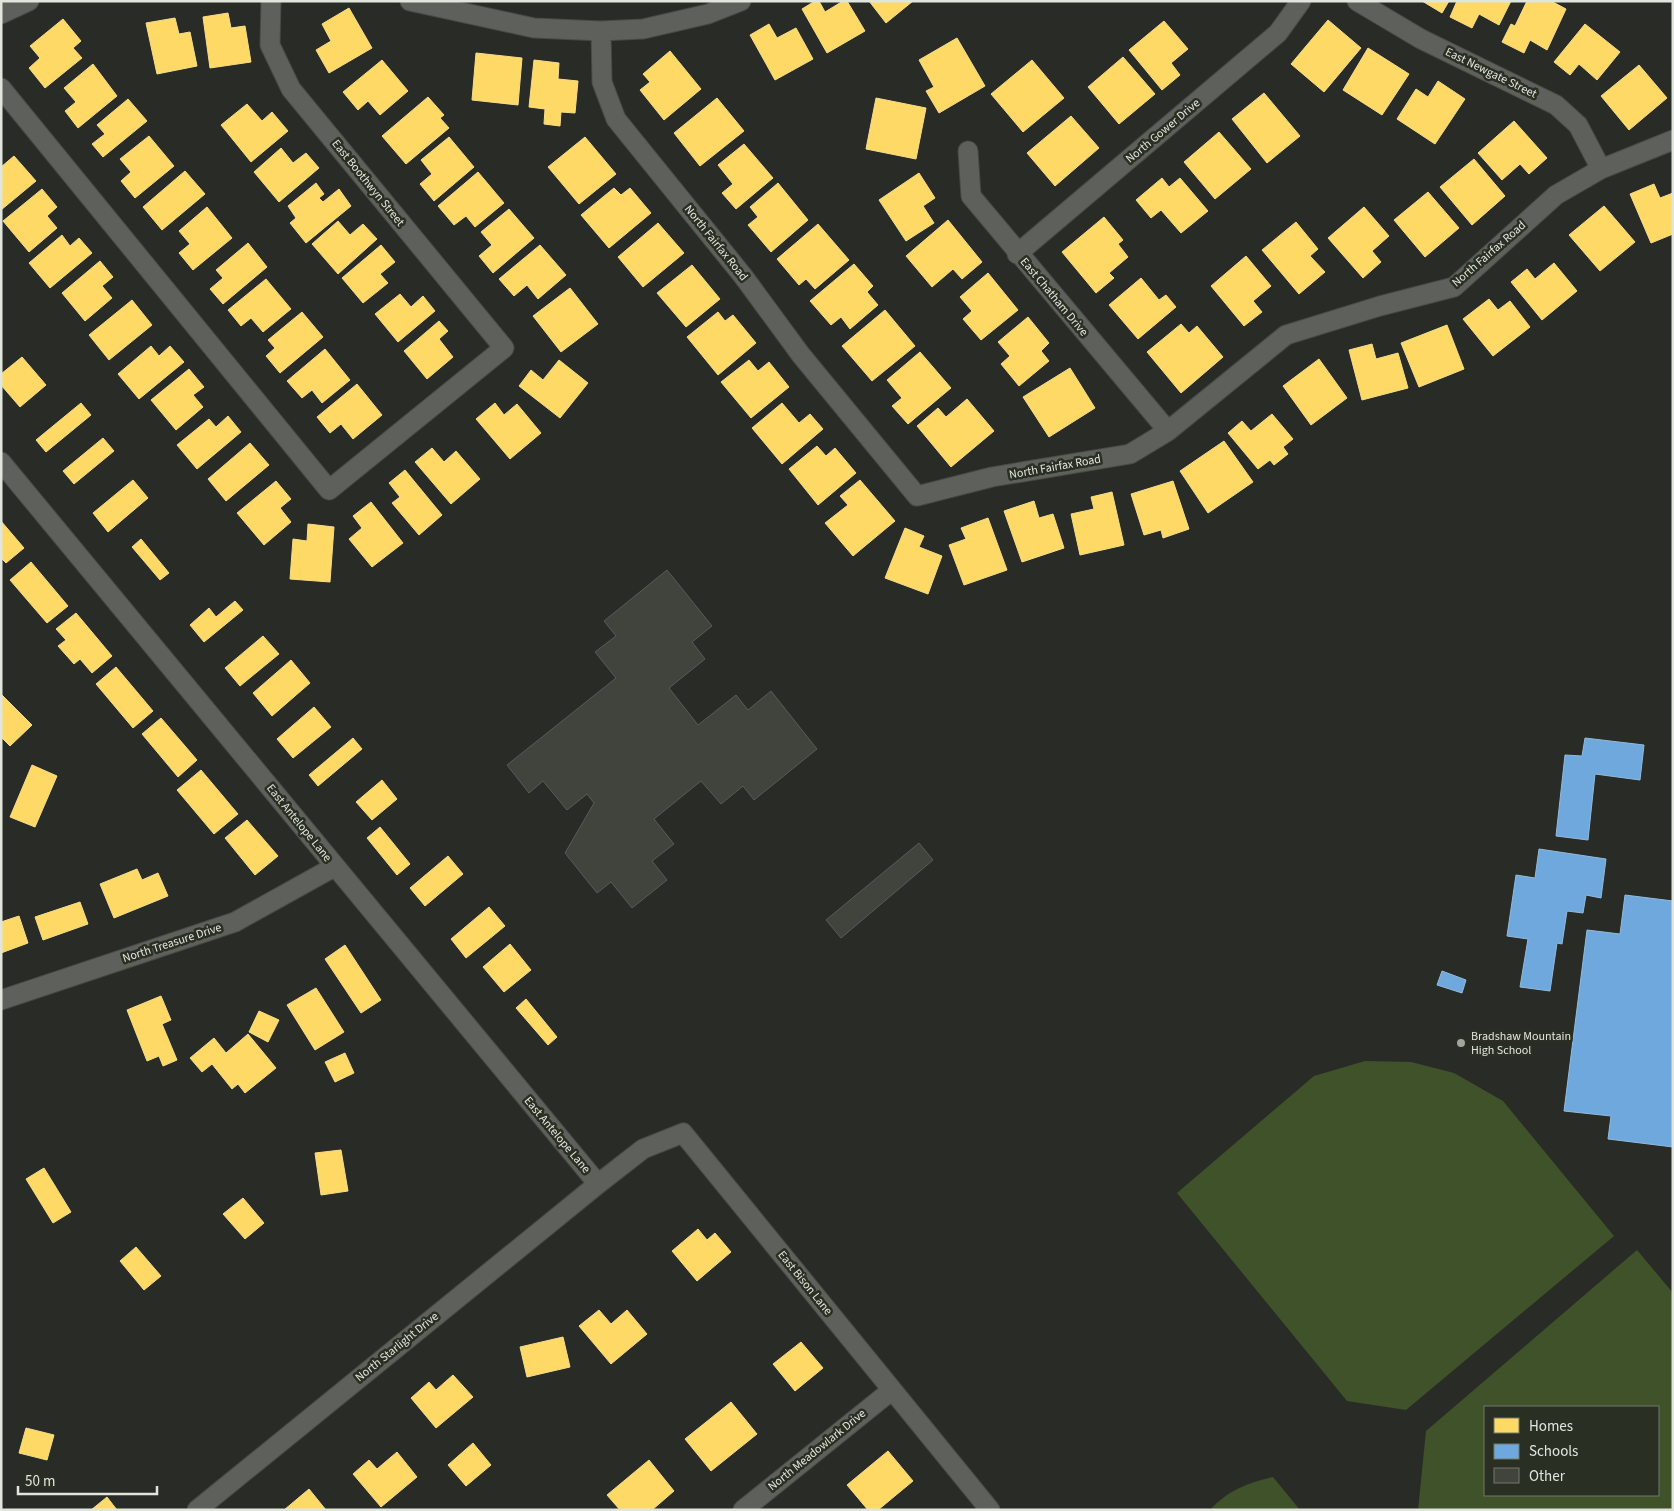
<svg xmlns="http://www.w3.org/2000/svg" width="1674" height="1511" viewBox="0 0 1674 1511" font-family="'Source Sans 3',sans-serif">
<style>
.green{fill:#3f5229;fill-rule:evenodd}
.homes{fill:#ffd966;stroke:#f6dd8a}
.schools{fill:#6fa8dc;stroke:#91bbdc}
.building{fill:#40443d;stroke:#595c56}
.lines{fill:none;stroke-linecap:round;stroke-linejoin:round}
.street-casing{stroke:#474a45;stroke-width:21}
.street{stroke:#5d605b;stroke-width:19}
.poi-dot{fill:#a1a59d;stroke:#292f23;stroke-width:2}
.labels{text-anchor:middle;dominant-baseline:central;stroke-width:5;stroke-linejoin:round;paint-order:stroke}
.street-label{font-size:12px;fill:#e1e6dd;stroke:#292f23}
.poi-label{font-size:12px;fill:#e1e6dd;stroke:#292f23;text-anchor:start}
</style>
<rect width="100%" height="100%" fill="#292c26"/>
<path class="green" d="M 1365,1061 L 1411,1062 L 1454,1073 L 1503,1101 L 1614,1236 L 1406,1410 L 1347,1401 L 1177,1193 L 1314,1076 Z
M 1637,1250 L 1673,1293 L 1673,1510 L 1418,1510 L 1426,1431 ZM 1485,1407 L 1658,1407 L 1658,1495 L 1485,1495 Z
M 1273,1477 L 1300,1510 L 1210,1510 C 1228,1490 1248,1483 1273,1477 Z"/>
<path class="homes" d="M 815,1 L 819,1 L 825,12 L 843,1 L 847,1 L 865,31 L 827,53 L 802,9 Z
M 869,1 L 913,1 L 886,23 Z
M 1422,1 L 1449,1 L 1442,13 Z
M 1457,1 L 1511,1 L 1499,25 L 1479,14 L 1472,28 L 1450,17 Z
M 1527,1 L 1551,1 L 1566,9 L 1547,50 L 1530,40 L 1524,53 L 1502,42 L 1511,24 L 1515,26 Z
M 349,8 L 372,48 L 329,73 L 316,50 L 331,41 L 322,24 Z
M 228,13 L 231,28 L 245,26 L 251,62 L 210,68 L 203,17 Z
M 175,18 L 179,34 L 190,32 L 197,66 L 157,74 L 146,23 Z
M 63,19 L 81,41 L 73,48 L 82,58 L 45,88 L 29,68 L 40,58 L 30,46 Z
M 1328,20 L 1361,48 L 1324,92 L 1291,64 Z
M 1164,21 L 1188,49 L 1171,63 L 1180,75 L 1162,90 L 1129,50 Z
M 769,24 L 777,38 L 796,28 L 813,59 L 775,80 L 750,35 Z
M 1585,24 L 1620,52 L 1597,80 L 1579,64 L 1570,75 L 1554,62 Z
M 957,38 L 985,86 L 939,113 L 926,91 L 934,87 L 919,60 Z
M 1368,48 L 1409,74 L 1382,115 L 1343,90 Z
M 670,51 L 701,89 L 664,120 L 640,90 L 650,82 L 643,74 Z
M 476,53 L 522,58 L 518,105 L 472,100 Z
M 1123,57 L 1155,94 L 1119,124 L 1088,87 Z
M 382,60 L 408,91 L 380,115 L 368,101 L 358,110 L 343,92 Z
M 534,60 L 559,63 L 558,79 L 578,81 L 575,113 L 561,112 L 560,126 L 544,124 L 545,109 L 529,107 Z
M 1032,60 L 1064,98 L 1023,132 L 991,94 Z
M 93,64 L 117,96 L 78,128 L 65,111 L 76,102 L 64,88 Z
M 1639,65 L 1667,98 L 1629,130 L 1601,96 Z
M 1438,81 L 1465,99 L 1435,144 L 1397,119 L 1416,89 L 1428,97 Z
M 1264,93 L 1300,136 L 1267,163 L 1232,119 Z
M 428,97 L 444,115 L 440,118 L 449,128 L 406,164 L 382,136 Z
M 717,98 L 744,131 L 700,166 L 674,133 Z
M 876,98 L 926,108 L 916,159 L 866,149 Z
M 128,99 L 147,121 L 103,157 L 92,144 L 105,134 L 97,125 Z
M 247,104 L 262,121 L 272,112 L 288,131 L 251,162 L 221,125 Z
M 1071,116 L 1099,148 L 1055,186 L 1027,153 Z
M 1514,121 L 1547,158 L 1529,174 L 1520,164 L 1502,180 L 1478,153 Z
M 1219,132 L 1251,169 L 1215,199 L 1184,162 Z
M 149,136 L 174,166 L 135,198 L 121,181 L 131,172 L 120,159 Z
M 449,137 L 474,167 L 434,201 L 420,184 L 432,174 L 421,160 Z
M 585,137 L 616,174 L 579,204 L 548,167 Z
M 744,144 L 773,178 L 736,209 L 722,193 L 733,184 L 718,165 Z
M 281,148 L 293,163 L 306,153 L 319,168 L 279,202 L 254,172 Z
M 14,156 L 36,181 L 1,210 L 1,167 Z
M 1474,159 L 1505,196 L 1472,225 L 1440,187 Z
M 185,171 L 205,194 L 162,230 L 143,207 Z
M 478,172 L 504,203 L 475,227 L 466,216 L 454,225 L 438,206 Z
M 919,173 L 935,198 L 923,206 L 934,223 L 906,241 L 879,200 Z
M 1162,178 L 1169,187 L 1180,178 L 1208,211 L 1181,233 L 1161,210 L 1151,218 L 1136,200 Z
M 316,183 L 324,194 L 319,198 L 323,202 L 339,189 L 351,206 L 306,243 L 290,223 L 296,218 L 288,206 Z
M 778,183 L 808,220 L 771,252 L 748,225 L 758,217 L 750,207 Z
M 1654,184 L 1660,198 L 1673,193 L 1673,234 L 1651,243 L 1630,194 Z
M 614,188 L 621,195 L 630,188 L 651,213 L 609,248 L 581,215 Z
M 42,189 L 57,207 L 47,216 L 57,228 L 29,252 L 3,221 Z
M 1428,192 L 1459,228 L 1425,257 L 1394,220 Z
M 1604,206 L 1635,242 L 1600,271 L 1569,235 Z
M 207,207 L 232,238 L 193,270 L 179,253 L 190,244 L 179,231 Z
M 1364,207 L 1389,236 L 1372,251 L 1381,262 L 1363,278 L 1328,238 Z
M 509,209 L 534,238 L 493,273 L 479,256 L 492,245 L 481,232 Z
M 1104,217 L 1123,240 L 1118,244 L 1128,257 L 1109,273 L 1114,278 L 1096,293 L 1062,252 Z
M 948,220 L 982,262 L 962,279 L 953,269 L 932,287 L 906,256 Z
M 338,221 L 350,235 L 363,224 L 377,239 L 338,274 L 312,244 Z
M 1296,222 L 1318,249 L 1310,256 L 1325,272 L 1299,294 L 1262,250 Z
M 658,223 L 684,253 L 643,287 L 618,257 Z
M 818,224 L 849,260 L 815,289 L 806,279 L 799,285 L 777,259 Z
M 62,235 L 70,246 L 79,238 L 92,253 L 50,288 L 29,263 Z
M 248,243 L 267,267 L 223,304 L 210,289 L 223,278 L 216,270 Z
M 381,245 L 395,262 L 380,274 L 388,283 L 363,303 L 342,278 Z
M 540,245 L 566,275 L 538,299 L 527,285 L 514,296 L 499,279 Z
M 1246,256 L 1271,286 L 1253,301 L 1262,312 L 1244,326 L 1211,286 Z
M 100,261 L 113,277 L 102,286 L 112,298 L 85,321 L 62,293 Z
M 1554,263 L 1577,291 L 1542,320 L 1511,282 L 1527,269 L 1535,279 Z
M 854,264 L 873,286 L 867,292 L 878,305 L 850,329 L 841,317 L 831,325 L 810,301 Z
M 692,265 L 720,299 L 686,327 L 657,293 Z
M 988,273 L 1018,310 L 981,340 L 963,319 L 972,311 L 960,297 Z
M 1141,278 L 1159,300 L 1166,295 L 1176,307 L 1138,339 L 1109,305 Z
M 266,279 L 291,309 L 263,332 L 251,318 L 241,326 L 228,310 Z
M 570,288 L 598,324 L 561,352 L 533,316 Z
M 400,294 L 411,307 L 423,296 L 435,311 L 398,342 L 375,314 Z
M 1489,299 L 1498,310 L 1510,301 L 1530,327 L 1493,356 L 1463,319 Z
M 132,300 L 152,325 L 109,360 L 89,335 Z
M 885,310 L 915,346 L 872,381 L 842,346 Z
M 302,312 L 323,337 L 280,373 L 266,356 L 275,348 L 268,340 Z
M 718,312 L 725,321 L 733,315 L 756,343 L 718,375 L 687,337 Z
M 1028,317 L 1049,343 L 1041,351 L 1049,361 L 1019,386 L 1001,364 L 1010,356 L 998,342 Z
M 439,321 L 448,331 L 439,339 L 453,357 L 427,379 L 404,351 Z
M 1181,324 L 1189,333 L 1197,326 L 1223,357 L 1181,393 L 1147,352 Z
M 1447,325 L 1464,369 L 1419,387 L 1401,343 Z
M 1372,344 L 1376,359 L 1398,353 L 1408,388 L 1362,400 L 1349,350 Z
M 151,346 L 159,356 L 170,346 L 184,362 L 139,399 L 118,374 Z
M 325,349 L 350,380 L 322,403 L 312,390 L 302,398 L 287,381 Z
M 920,352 L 951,388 L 908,424 L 892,406 L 902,398 L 887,380 Z
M 22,357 L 46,385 L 20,407 L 1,385 L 1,374 Z
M 1319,359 L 1347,398 L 1311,425 L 1283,386 Z
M 559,360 L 588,383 L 560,418 L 519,386 L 531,370 L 543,380 Z
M 749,360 L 758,371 L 769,362 L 789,387 L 751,418 L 721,382 Z
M 1070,368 L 1095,408 L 1049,437 L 1023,397 Z
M 189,369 L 204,387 L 193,395 L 203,407 L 176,430 L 151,400 Z
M 357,384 L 382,415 L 353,439 L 341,424 L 330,433 L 317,417 Z
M 967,399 L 994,431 L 951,467 L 917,426 L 938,408 L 946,417 Z
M 81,403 L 91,415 L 46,452 L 36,440 Z
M 495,403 L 504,415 L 517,404 L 541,433 L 510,459 L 476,419 Z
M 782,403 L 799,423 L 810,414 L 823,429 L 782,464 L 752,428 Z
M 1272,414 L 1293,439 L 1283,447 L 1288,454 L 1274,465 L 1270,460 L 1258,469 L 1228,433 L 1242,421 L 1251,431 Z
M 228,416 L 241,432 L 197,469 L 177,445 L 209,419 L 216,427 Z
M 103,438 L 114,451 L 74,484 L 63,471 Z
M 1224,441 L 1253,482 L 1208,513 L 1180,471 Z
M 250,443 L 269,465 L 226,501 L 208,479 Z
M 817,446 L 826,456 L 835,448 L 856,473 L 818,505 L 789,469 Z
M 432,448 L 444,462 L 456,451 L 480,479 L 451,504 L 415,462 Z
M 405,470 L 442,515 L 419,535 L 392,503 L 400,497 L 389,483 Z
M 133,480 L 148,498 L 108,532 L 93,513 Z
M 860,480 L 895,521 L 853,556 L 825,523 L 848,505 L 840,496 Z
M 276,481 L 291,499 L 280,508 L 291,522 L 264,545 L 237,513 Z
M 1173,481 L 1189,529 L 1163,538 L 1161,530 L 1144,535 L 1131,494 Z
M 1112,492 L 1124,545 L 1080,555 L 1071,514 L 1094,509 L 1091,497 Z
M 1034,501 L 1039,518 L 1053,514 L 1064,548 L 1022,562 L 1004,511 Z
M 371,502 L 403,543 L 372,567 L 349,539 L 362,528 L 353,516 Z
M 988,518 L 1007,570 L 964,585 L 949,545 L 966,539 L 961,528 Z
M 1,521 L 24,548 L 6,563 L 1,558 Z
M 308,524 L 334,527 L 330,582 L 290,579 L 293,539 L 307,541 Z
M 905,528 L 924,536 L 919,547 L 942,556 L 928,594 L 885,578 Z
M 141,539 L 169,573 L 160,580 L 132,547 Z
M 31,562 L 68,606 L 47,623 L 10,580 Z
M 235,601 L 243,610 L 204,642 L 190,625 L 209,608 L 216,617 Z
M 76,613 L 112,656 L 92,673 L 80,659 L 74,664 L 58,646 L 66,640 L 56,629 Z
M 263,636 L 279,654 L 240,686 L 225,668 Z
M 291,660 L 310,683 L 272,716 L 253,693 Z
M 116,667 L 153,711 L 133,728 L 96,684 Z
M 1,694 L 32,725 L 10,746 L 1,737 Z
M 314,707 L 331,727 L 293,758 L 277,739 Z
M 161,718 L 197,760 L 178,777 L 142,734 Z
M 353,738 L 362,749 L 318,786 L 309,775 Z
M 32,765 L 57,776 L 35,827 L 10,817 Z
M 201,770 L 238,814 L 214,834 L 177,790 Z
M 382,780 L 397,799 L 372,820 L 356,802 Z
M 247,820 L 278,856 L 255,875 L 225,838 Z
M 380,827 L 410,864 L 397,875 L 367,838 Z
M 448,856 L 463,874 L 425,906 L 410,888 Z
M 137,869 L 142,880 L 158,873 L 168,896 L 114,918 L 100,884 Z
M 80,902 L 88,924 L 43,940 L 35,917 Z
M 489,907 L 505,926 L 466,958 L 451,939 Z
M 19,916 L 28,943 L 1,953 L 1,922 Z
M 510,944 L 531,970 L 504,992 L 483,967 Z
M 345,945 L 381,1000 L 361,1013 L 325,959 Z
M 316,988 L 344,1032 L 315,1050 L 287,1005 Z
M 161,996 L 171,1020 L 162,1024 L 177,1060 L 163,1066 L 159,1056 L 147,1061 L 127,1010 Z
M 526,999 L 557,1037 L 548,1045 L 516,1008 Z
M 259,1011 L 279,1020 L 268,1042 L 249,1032 Z
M 248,1034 L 276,1068 L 245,1093 L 238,1084 L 232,1089 L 212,1064 L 202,1072 L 190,1058 L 214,1038 L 226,1053 Z
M 345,1053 L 354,1073 L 335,1082 L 325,1062 Z
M 341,1150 L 348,1191 L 321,1195 L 315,1153 Z
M 44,1168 L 71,1212 L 53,1223 L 26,1179 Z
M 243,1198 L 264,1223 L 245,1239 L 223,1214 Z
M 698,1229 L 707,1240 L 715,1233 L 731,1252 L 697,1281 L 672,1251 Z
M 136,1247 L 161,1276 L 144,1290 L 120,1261 Z
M 599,1310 L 611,1324 L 627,1310 L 647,1334 L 611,1364 L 579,1326 Z
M 563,1337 L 570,1367 L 527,1377 L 520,1347 Z
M 801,1342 L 823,1368 L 795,1391 L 773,1364 Z
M 453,1375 L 473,1397 L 436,1428 L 411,1398 L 429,1382 L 436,1390 Z
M 731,1402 L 757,1434 L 711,1471 L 685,1439 Z
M 26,1428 L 54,1435 L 47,1460 L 19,1453 Z
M 473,1443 L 491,1465 L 466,1486 L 448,1465 Z
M 888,1451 L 913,1481 L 878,1510 L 868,1510 L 847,1485 Z
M 397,1452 L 417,1477 L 381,1507 L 353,1474 L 369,1460 L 377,1469 Z
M 649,1460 L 674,1491 L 652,1510 L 620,1510 L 607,1495 Z
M 309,1489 L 326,1510 L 284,1510 Z
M 107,1497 L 117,1510 L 91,1510 Z"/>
<path class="schools" d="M 1585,738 L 1644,745 L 1640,780 L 1595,774 L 1588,840 L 1556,836 L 1565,755 L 1582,756 Z
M 1539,849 L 1606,859 L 1601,898 L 1586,895 L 1583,913 L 1567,911 L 1562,944 L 1557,943 L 1550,991 L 1520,987 L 1528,939 L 1507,936 L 1516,875 L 1535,878 Z
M 1625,895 L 1673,901 L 1673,1147 L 1608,1139 L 1611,1116 L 1564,1111 L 1587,930 L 1620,934 Z
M 1442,971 L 1466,980 L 1462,993 L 1437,985 Z"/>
<path class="building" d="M 667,570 L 712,626 L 692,642 L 705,659 L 669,688 L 698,725 L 736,695 L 748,710 L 771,691 L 817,749 L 754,800 L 743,786 L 721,804 L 701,781 L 654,819 L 674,844 L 652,861 L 667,880 L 632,908 L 611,882 L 597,893 L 565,853 L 594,803 L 587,794 L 567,810 L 543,781 L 529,793 L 507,765 L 616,678 L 595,652 L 616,636 L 604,621 Z
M 919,843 L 933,860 L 841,938 L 826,920 Z"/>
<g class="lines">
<defs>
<path id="street" d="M 410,1 L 534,28 L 601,31 L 643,29 L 708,14 L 741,1
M 1357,1 L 1421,39 L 1556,105 L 1578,125 L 1601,169
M 1,14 L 29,1
M 601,31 L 602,82 L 616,119 L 743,276 L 801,355 L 917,496 L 992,477 L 1130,454 L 1168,431 L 1286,335 L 1380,306 L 1454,287 L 1556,195 L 1601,169 L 1673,140
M 1,88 L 329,490 L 504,348 L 291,89 L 270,45 L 271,1
M 968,151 L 971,196 L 1168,431
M 1017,254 L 1278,33 L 1301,1
M 1,462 L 598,1184
M 1,1000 L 235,922 L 334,867
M 197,1510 L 598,1184 L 643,1149 L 683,1133 L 990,1510
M 743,1510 L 892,1390"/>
</defs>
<use href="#street" class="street-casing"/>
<use href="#street" class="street"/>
</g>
<circle class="poi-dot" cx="1461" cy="1043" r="5"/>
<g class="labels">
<g class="street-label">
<text transform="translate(1491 73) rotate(26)">East Newgate Street</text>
<text transform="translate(1163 131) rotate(-40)">North Gower Drive</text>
<text transform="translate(368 183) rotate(51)">East Boothwyn Street</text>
<text transform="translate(716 243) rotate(51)">North Fairfax Road</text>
<text transform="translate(1489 254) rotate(-41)">North Fairfax Road</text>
<text transform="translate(1054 297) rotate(50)">East Chatham Drive</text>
<text transform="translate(1055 467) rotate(-10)">North Fairfax Road</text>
<text transform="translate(299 823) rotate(51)">East Antelope Lane</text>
<text transform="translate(172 943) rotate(-18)">North Treasure Drive</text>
<text transform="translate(557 1135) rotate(50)">East Antelope Lane</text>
<text transform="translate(805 1283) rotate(51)">East Bison Lane</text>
<text transform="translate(397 1347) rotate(-39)">North Starlight Drive</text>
<text transform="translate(817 1450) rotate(-39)">North Meadowlark Drive</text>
</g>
<g class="poi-label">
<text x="1471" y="1036">Bradshaw Mountain<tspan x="1471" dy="14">High School</tspan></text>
</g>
</g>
<rect width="1674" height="1511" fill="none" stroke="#e1e6dd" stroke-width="5"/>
<rect x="1484" y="1406" width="175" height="90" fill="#292f23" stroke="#73786d"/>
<rect x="1494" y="1418" width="25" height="15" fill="#ffd966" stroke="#73786d"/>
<text x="1529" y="1431" font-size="15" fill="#e1e6dd">Homes</text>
<rect x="1494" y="1444" width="25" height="15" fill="#6fa8dc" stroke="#73786d"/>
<text x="1529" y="1456" font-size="15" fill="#e1e6dd">Schools</text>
<rect x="1494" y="1468" width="25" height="15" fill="#40443d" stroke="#73786d"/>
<text x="1529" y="1481" font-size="15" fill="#e1e6dd">Other</text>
<path d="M18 1486v8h139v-8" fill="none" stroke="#e1e6dd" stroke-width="2.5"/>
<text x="25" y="1486" font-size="15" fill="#e1e6dd" stroke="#292f23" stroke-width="4" paint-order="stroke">50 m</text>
</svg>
